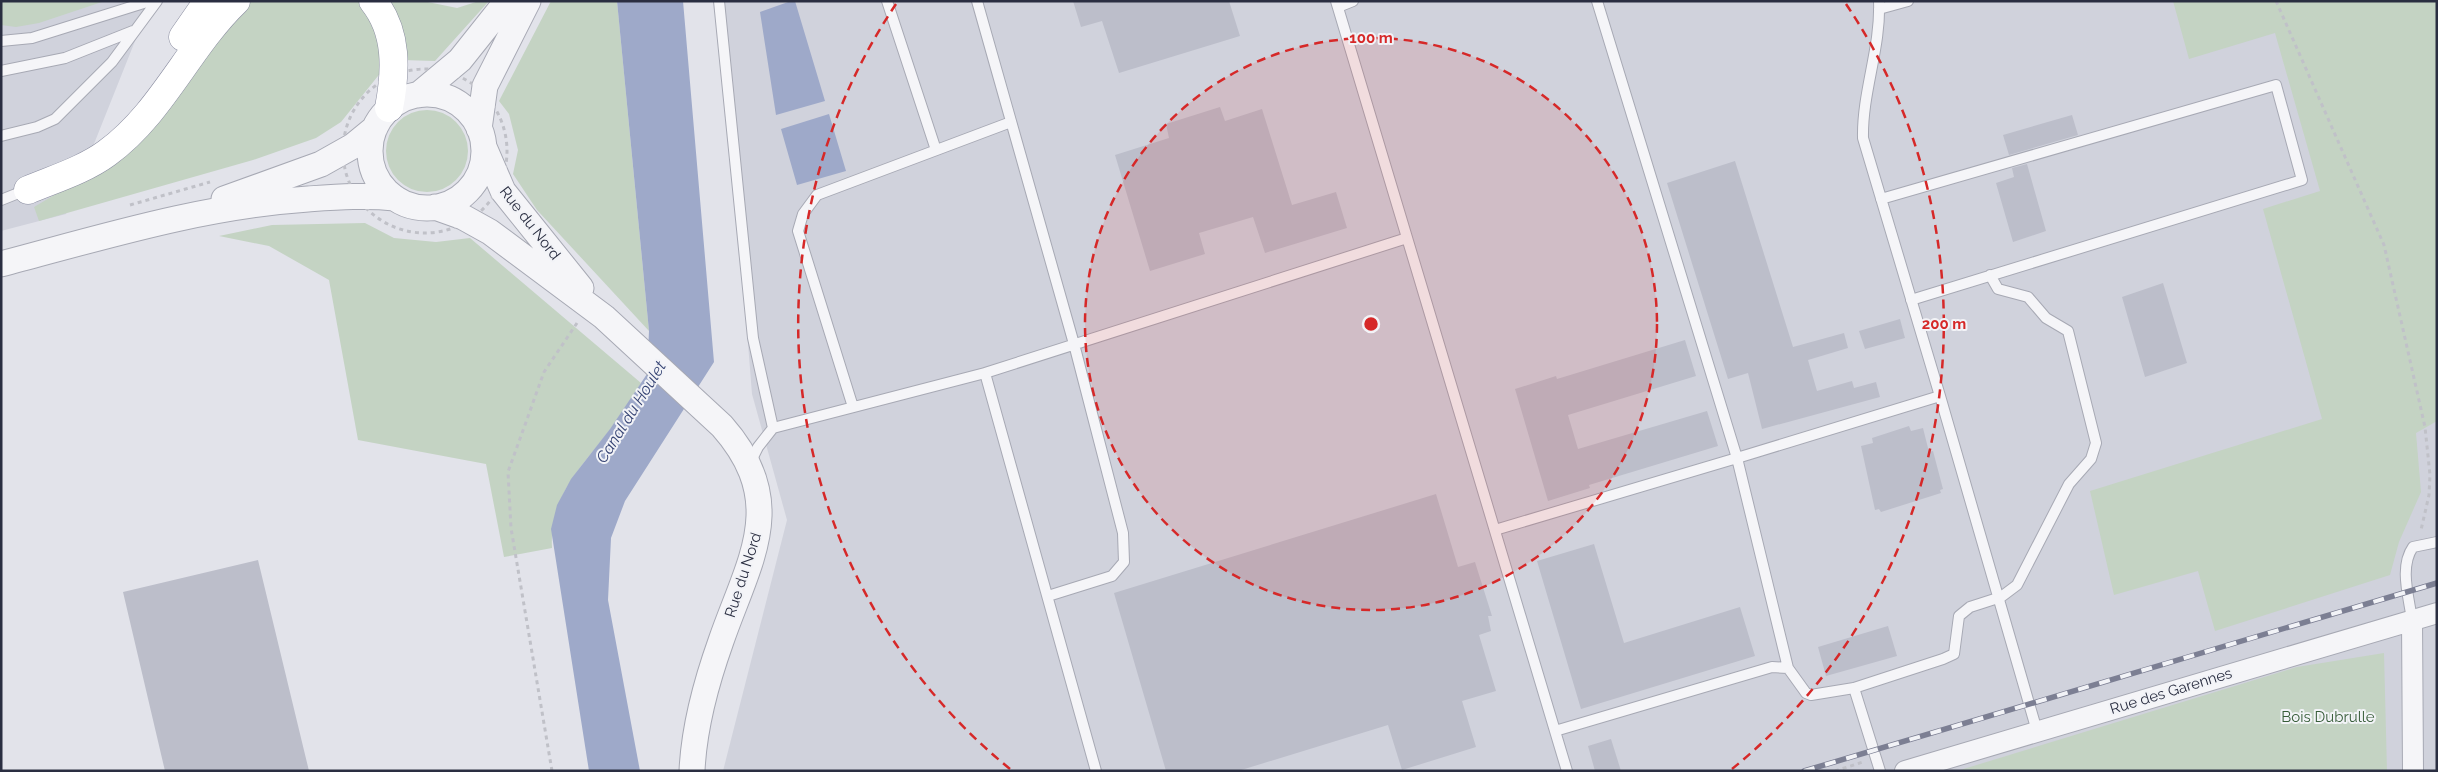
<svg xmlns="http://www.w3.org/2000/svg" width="2438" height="772" viewBox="0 0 2438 772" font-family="Raleway,sans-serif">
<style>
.built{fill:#d0d2dc}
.green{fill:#c4d3c3}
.water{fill:#9ea9c9}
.building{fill:#bcbeca}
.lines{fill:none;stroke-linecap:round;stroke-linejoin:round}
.service-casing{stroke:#a7a9b4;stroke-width:12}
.minor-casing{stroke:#a7a9b4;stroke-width:22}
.tertiary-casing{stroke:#a7a9b4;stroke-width:27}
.trunk-casing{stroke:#8a8da0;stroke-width:29}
.path{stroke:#c0c1c8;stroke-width:3;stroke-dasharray:4 4;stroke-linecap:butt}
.service{stroke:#f5f5f8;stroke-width:10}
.minor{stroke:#f5f5f8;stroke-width:20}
.tertiary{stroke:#f5f5f8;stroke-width:25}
.trunk{stroke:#fff;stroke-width:28}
.rail-casing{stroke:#7c7f93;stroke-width:5.5}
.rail{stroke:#f2f3f7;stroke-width:4;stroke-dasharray:11;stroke-linecap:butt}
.ring{fill:none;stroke:#d62828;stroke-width:2.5;stroke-dasharray:9 6}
.labels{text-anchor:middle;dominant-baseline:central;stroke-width:4;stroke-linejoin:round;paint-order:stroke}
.street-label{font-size:15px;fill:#2a2e41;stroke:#f2f3f7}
.park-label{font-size:15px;fill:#385d3a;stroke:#f2f3f7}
.water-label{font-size:16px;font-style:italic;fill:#364474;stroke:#f2f3f7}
.centre{fill:#d62828;stroke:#f2f3f7;stroke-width:2.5}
.ring-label{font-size:15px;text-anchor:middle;font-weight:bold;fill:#d62828;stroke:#f2f3f7;stroke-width:4;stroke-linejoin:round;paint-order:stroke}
</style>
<rect width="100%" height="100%" fill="#e2e3ea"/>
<path class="built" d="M 1,1 L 151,1 L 66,214 L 1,231 Z
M 716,1 L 2437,1 L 2437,771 L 723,771 L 787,520 L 752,394 L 727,79 Z"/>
<path class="green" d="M 1,1 L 105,1 L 39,23 L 16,27 L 1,25 Z
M 250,1 L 358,1 C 379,23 382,41 382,71 L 341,122 L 316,138 L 253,160 L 39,221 L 34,207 L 95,171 L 221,29 Z
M 387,1 L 423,1 L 457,8 L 479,1 L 489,1 L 435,61 L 402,60 Z
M 551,1 L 617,1 L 649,331 L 537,210 L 513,174 L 518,150 L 509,114 L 499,101 Z
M 2173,1 L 2437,1 L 2437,421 L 2416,433 L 2421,492 L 2399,542 L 2390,575 L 2215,631 L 2198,571 L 2114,595 L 2090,491 L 2322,419 L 2263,209 L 2320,191 L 2275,33 L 2189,59 Z
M386 151a41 41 0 1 1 82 0a41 41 0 1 1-82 0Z
M 365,223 L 394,238 L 436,242 L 470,238 L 641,383 C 631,399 620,415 609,431 C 580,469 549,497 552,548 L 504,557 L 486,464 L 358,440 L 329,280 L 269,246 L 219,236 L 272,225 Z
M 2384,653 L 2387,771 L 1957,771 L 2297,667 Z"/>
<path class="water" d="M 617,1 L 683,1 L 714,362 L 625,501 L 611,538 L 608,600 L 640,771 L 589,771 L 551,529 L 557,505 L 571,479 L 610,429 L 647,374 L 649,331 Z
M 791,1 L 795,1 L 825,101 L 776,115 L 760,12 Z
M 829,114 L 846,171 L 797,185 L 781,129 Z"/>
<path class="building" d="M 1073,1 L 1229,1 L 1240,36 L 1119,73 L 1102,21 L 1081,27 Z
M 1220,107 L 1225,121 L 1262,109 L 1292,205 L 1336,192 L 1347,228 L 1265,253 L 1253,217 L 1199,233 L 1205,254 L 1150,271 L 1115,155 L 1169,138 L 1166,124 Z
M 2072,115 L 2078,135 L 2009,155 L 2003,135 Z
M 1735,161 L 1793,347 L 1844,333 L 1848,348 L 1808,360 L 1817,391 L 1852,381 L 1854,388 L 1876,382 L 1880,397 L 1762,429 L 1748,373 L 1728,379 L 1667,183 Z
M 2027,164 L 2046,231 L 2013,242 L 1996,183 L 2014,177 L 2012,168 Z
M 2163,283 L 2187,363 L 2145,377 L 2122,297 Z
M 1900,319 L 1905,338 L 1865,349 L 1859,331 Z
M 1685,340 L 1696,376 L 1568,415 L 1578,449 L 1707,411 L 1718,446 L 1589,485 L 1590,488 L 1548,501 L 1515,389 L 1556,376 L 1557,379 Z
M 1909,426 L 1911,431 L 1923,428 L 1929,452 L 1933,451 L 1943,489 L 1940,490 L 1941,493 L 1881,512 L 1879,509 L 1875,510 L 1861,446 L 1873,443 L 1872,438 Z
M 1436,494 L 1458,567 L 1475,562 L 1492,616 L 1488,616 L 1491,631 L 1479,635 L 1496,691 L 1462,701 L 1476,747 L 1402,770 L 1388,725 L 1238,771 L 1166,771 L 1114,593 Z
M 1594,544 L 1624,643 L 1740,607 L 1755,656 L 1581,709 L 1537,561 Z
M 258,560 L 309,771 L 165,771 L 123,592 Z
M 1888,626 L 1897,656 L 1826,676 L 1818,647 Z
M 1611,739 L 1621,771 L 1595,771 L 1588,746 Z"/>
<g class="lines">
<defs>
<path id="service" d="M 719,1 L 753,338 L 773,428 L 985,373 L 1096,771
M 887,1 L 936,150
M 977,1 L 1074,344 L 1123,533 L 1124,562 L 1112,576 L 1048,596
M 1336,1 L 1567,771
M 1879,1 C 1881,48 1862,92 1863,138 L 1940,396
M 1338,7 L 1353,1
M 1879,9 L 1908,1
M 1,41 L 32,38 L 150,1
M 1,71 L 65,58 L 133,31
M 1,136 L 37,127 L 55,119 L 112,62 L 157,1
M 1881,199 L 2276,85 L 2302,180 L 1911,300
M 1,200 L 26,190
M 985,373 L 1407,238
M 853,407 L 798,231 L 803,214 L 817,195 L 1011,122
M 750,463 L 758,447 L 773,428
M 1495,530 L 1737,458 L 1597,1
M 2412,620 C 2409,597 2399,567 2413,547 L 2437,542
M 1788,668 L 1737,458 L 1940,396 L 2037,731
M 1854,688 L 1880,771
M 1555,731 L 1772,667 L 1788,668 L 1806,693 L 1811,695 L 1854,688 L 1943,659 L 1954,654 L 1959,616 L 1970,607 L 2001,597 L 2017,585 L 2069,484 L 2091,459 L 2096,443 L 2068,331 L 2046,318 L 2028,297 L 1998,289 L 1990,275"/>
<path id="minor" d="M 2412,620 L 2413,771
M 1905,771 L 2437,613"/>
<path id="tertiary" d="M370 151a57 57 0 1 1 114 0a57 57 0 1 1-114 0Z
M 418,95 L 460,60 L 507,1
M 479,129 L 485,86 L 528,1
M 484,147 L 503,191 L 581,288
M 224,199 L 321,164 L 353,146 L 375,128
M 435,207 L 463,217 L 490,232 L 604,317 L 722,426 C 790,503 749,560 721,641 C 706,683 694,726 692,771
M 1,264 C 103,237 203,206 308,199 C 338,197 366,195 395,198"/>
<path id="trunk" d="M 373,1 C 398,32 396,71 389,108
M 183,37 L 208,1
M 28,190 C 54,179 84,170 107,153 C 162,113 188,47 236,1"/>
</defs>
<use href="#service" class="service-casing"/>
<use href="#minor" class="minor-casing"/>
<use href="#tertiary" class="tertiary-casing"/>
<use href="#trunk" class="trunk-casing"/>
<path class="path" d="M 2276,1 L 2384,245 L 2425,427 L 2430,475 L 2429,495 L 2421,530
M343 151a82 82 0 1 1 164 0a82 82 0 1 1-164 0Z
M 130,205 L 210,182
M 552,771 L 511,528 L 508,472 L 544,372 L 577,323
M 1835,771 L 1863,762"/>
<use href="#service" class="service"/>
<use href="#minor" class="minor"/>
<use href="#tertiary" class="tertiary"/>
<use href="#trunk" class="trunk"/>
<defs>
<path id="rail" d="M 1804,771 L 2437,583"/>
</defs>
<use href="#rail" class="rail-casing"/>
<use href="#rail" class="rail"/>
</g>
<circle cx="1371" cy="324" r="286" fill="#d62828" fill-opacity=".12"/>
<g class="ring">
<circle cx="1371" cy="324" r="286"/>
<path d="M1010 769A573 573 0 0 1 896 4M1846 4A573 573 0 0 1 1732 769"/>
</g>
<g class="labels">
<g class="street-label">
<text transform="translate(530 223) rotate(52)">Rue du Nord</text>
<text transform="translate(743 575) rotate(-72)">Rue du Nord</text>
<text transform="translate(2171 691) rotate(-17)">Rue des Garennes</text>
</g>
<g class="park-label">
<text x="2328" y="717">Bois Dubrulle</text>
</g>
<g class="water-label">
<text transform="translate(631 412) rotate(-58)">Canal du Houlet</text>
</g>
</g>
<circle cx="1371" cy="324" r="8" class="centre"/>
<g class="ring-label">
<text x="1371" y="43">100 m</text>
<text x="1944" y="329">200 m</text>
</g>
<rect width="2438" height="772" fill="none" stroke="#2a2e41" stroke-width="5"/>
</svg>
